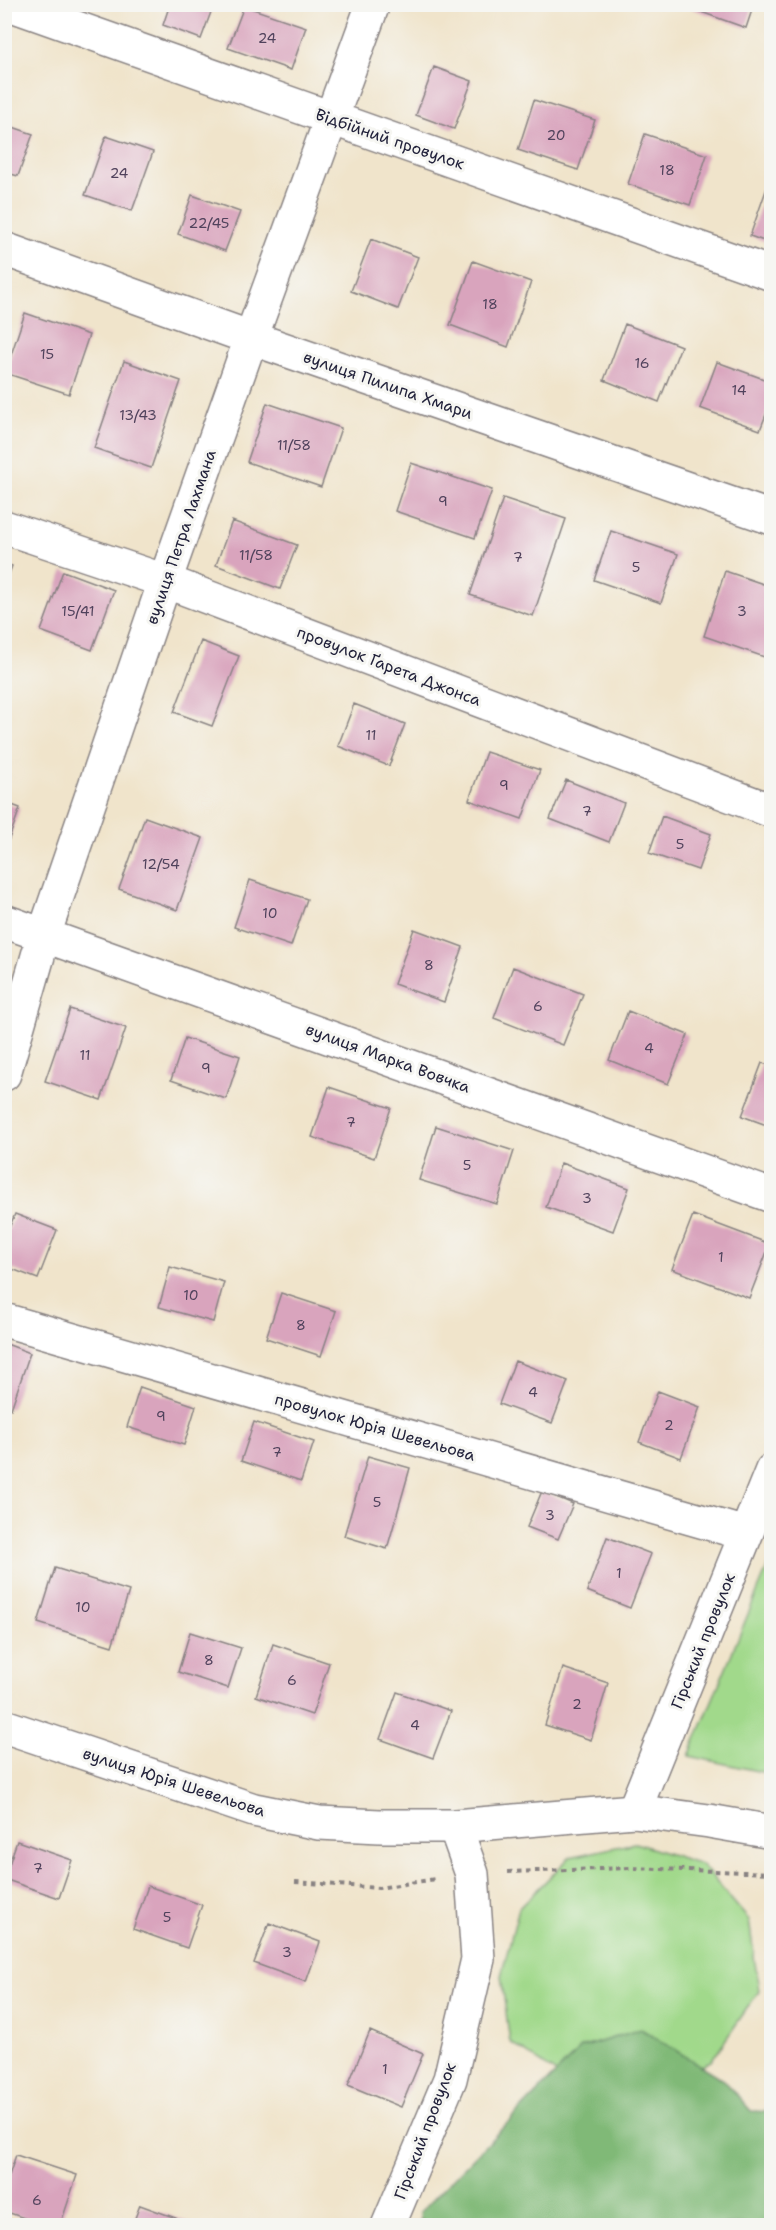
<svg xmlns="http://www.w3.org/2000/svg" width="776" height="2230" viewBox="0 0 776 2230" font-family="'Shantell Sans',sans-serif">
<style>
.green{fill:#a1d98b;stroke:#627e63;stroke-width:1.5}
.forest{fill:#80b977;stroke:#516e59;stroke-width:1.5}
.building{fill:#d9a4bd}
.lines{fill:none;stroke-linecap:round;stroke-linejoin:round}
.street-casing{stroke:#898383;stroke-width:36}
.secondary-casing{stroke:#898383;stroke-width:36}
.path{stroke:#898383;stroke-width:4;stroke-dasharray:4.5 4.5;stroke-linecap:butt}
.street{stroke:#fff;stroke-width:33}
.secondary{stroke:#fff;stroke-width:33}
.labels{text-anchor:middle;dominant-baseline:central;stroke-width:6;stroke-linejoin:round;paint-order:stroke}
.number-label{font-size:14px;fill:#50425c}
.street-label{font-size:16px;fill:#22223b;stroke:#f6f6f2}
</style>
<rect width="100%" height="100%" fill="#f6f6f2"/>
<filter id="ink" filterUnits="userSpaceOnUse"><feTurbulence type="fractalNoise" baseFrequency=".0167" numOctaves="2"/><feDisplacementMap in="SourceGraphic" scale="12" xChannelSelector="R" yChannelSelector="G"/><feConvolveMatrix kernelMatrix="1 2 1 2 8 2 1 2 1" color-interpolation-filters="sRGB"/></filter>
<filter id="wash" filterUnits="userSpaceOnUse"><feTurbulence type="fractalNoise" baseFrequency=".008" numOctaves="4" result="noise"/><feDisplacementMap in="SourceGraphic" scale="24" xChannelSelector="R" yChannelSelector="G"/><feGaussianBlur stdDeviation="1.35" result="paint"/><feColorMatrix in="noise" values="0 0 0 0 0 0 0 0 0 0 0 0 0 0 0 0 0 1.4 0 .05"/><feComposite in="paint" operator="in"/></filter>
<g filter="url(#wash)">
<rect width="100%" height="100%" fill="#f0e4cb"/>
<path class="green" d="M 771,1559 L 771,1774 L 689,1756 Z
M 635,1843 L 701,1864 L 749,1920 L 759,1991 L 711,2061 L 641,2099 L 574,2085 L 510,2042 L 501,1976 L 519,1908 L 570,1857 Z"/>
<path class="forest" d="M 641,2029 L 724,2080 L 751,2111 L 771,2112 L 771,2225 L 421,2225 L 420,2212 L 581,2048 Z"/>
<g id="blocks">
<path class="building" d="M 170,4 L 214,4 L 201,39 L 163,25 Z
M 692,4 L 754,4 L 746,28 L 690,8 Z
M 244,6 L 306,27 L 291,70 L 228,48 Z
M 434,67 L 472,81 L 454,129 L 416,115 Z
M 534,100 L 595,120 L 578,170 L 518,150 Z
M 4,124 L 33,134 L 18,176 L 4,172 Z
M 645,134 L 707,155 L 690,205 L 628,184 Z
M 106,136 L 153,152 L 132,211 L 85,195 Z
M 771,176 L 772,176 L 772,244 L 750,236 Z
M 192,195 L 240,212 L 225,251 L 178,234 Z
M 371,239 L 418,257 L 398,309 L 351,291 Z
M 473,261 L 531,282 L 508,347 L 450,325 Z
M 25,313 L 89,335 L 69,394 L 5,373 Z
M 625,324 L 681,346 L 659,402 L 604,380 Z
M 124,361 L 181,381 L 151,468 L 94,448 Z
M 717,362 L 772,382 L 772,399 L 760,430 L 700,408 Z
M 267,403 L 341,428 L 321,487 L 247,462 Z
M 411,463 L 492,490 L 475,538 L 395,511 Z
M 503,498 L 566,519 L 533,616 L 470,595 Z
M 232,521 L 297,545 L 280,589 L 216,565 Z
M 611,531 L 678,554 L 661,603 L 594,580 Z
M 4,563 L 12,566 L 5,585 L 4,585 Z
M 63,571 L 114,590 L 92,650 L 41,631 Z
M 725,571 L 772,587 L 770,659 L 704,636 Z
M 201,641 L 239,656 L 212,726 L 174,712 Z
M 354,704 L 405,724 L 389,766 L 338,746 Z
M 486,752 L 540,770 L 522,819 L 469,800 Z
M 566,780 L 624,803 L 609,842 L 550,819 Z
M 4,802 L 20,808 L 5,850 L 4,850 Z
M 662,816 L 711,834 L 698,870 L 649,853 Z
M 145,817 L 203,838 L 177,910 L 119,889 Z
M 250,880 L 307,899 L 291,946 L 234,927 Z
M 414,929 L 463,947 L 444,1002 L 394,984 Z
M 513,967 L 583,994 L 563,1045 L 494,1018 Z
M 70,1009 L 126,1028 L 101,1100 L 45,1081 Z
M 628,1011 L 688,1035 L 668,1084 L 609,1060 Z
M 185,1038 L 240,1056 L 226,1099 L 171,1080 Z
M 762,1063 L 772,1066 L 772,1127 L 742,1116 Z
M 329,1087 L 391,1108 L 374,1158 L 312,1137 Z
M 436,1126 L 514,1151 L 497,1204 L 419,1180 Z
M 561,1163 L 629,1188 L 613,1231 L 546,1207 Z
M 15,1214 L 57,1230 L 38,1279 L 4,1266 L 4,1240 Z
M 693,1215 L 770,1244 L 749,1298 L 672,1269 Z
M 170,1267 L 224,1282 L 213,1322 L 159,1307 Z
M 281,1293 L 336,1311 L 321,1356 L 266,1338 Z
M 4,1343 L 30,1353 L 11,1409 L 4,1406 Z
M 515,1361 L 568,1381 L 552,1423 L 499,1404 Z
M 140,1387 L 196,1406 L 184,1445 L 127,1427 Z
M 658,1391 L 700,1407 L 681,1458 L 639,1442 Z
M 254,1422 L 314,1442 L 301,1481 L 241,1461 Z
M 368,1456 L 410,1468 L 387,1549 L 344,1536 Z
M 542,1491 L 573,1504 L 558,1539 L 527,1527 Z
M 607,1537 L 651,1554 L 630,1608 L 587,1591 Z
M 55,1568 L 129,1591 L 112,1646 L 38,1623 Z
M 190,1632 L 241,1648 L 228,1688 L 178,1672 Z
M 273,1644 L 329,1663 L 312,1715 L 256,1696 Z
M 563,1668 L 608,1683 L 591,1740 L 545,1725 Z
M 397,1692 L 451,1711 L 433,1758 L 380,1739 Z
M 17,1841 L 72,1860 L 59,1898 L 4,1879 Z
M 148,1886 L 202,1905 L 187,1948 L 133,1929 Z
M 269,1923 L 320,1942 L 306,1982 L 254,1963 Z
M 370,2031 L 423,2054 L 401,2107 L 348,2085 Z
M 16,2155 L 77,2175 L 60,2226 L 47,2226 L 4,2211 L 4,2190 Z
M 140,2205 L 195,2225 L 194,2226 L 132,2226 Z"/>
</g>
</g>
<g filter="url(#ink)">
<use href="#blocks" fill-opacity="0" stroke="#898383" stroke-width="1.5"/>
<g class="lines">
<defs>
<path id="street" d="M 9,4 L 772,274
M 4,249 L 251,338 L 772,518
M 4,527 L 165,581 L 772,811
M 4,921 L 772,1196
M 4,1074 L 44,935 L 165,581 L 251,338 L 373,4
M 4,1320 L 746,1534
M 634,1811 L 772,1470
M 388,2226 L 450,2079 L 478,1959 L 472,1874 L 455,1826"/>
<path id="secondary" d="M 4,1726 L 254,1810 L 319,1823 L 380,1826 L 455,1826 L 634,1811 L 709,1821 L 772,1832"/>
</defs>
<use href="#street" class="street-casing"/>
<use href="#secondary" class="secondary-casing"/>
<path class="path" d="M 508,1872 L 630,1868 L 772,1873
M 295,1882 L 379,1888 L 435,1879"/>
<use href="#street" class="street"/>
<use href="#secondary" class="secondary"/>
</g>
</g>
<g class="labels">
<g class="number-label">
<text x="267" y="38">24</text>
<text x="556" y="135">20</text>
<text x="667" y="170">18</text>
<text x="119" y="173">24</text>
<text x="209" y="223">22/45</text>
<text x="490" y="304">18</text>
<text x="47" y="354">15</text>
<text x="642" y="363">16</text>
<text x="739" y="390">14</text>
<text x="138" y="415">13/43</text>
<text x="294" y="445">11/58</text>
<text x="443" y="501">9</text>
<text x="256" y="555">11/58</text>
<text x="518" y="557">7</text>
<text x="636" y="567">5</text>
<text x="78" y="611">15/41</text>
<text x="742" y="611">3</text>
<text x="371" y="735">11</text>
<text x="504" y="785">9</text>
<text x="587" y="811">7</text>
<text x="680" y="844">5</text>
<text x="161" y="864">12/54</text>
<text x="270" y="913">10</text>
<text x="429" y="965">8</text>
<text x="538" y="1006">6</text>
<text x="649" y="1048">4</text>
<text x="85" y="1055">11</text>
<text x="206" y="1068">9</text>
<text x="351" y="1122">7</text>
<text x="467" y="1165">5</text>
<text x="587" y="1198">3</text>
<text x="721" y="1257">1</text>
<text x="191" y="1295">10</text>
<text x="301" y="1325">8</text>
<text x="533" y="1392">4</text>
<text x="161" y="1416">9</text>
<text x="669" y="1425">2</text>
<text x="277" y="1452">7</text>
<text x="377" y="1502">5</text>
<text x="550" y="1515">3</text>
<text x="619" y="1573">1</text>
<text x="83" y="1607">10</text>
<text x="209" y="1660">8</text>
<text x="292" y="1680">6</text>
<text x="577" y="1704">2</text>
<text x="415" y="1725">4</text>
<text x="38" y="1868">7</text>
<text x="167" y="1917">5</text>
<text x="287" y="1952">3</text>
<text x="385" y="2069">1</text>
<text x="37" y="2200">6</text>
</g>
<g class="street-label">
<text transform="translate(390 139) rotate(19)">Відбійний провулок</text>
<text transform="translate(388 385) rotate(19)">вулиця Пилипа Хмари</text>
<text transform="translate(181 537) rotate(-71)">вулиця Петра Лахмана</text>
<text transform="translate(389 666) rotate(21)">провулок Ґарета Джонса</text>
<text transform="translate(388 1058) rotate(20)">вулиця Марка Вовчка</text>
<text transform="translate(375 1427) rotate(16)">провулок Юрія Шевельова</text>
<text transform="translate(703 1641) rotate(-68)">Гірський провулок</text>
<text transform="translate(174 1782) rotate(18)">вулиця Юрія Шевельова</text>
<text transform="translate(425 2131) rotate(-69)">Гірський провулок</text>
</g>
</g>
<rect width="776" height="2230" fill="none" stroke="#f6f6f2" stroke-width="24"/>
</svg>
